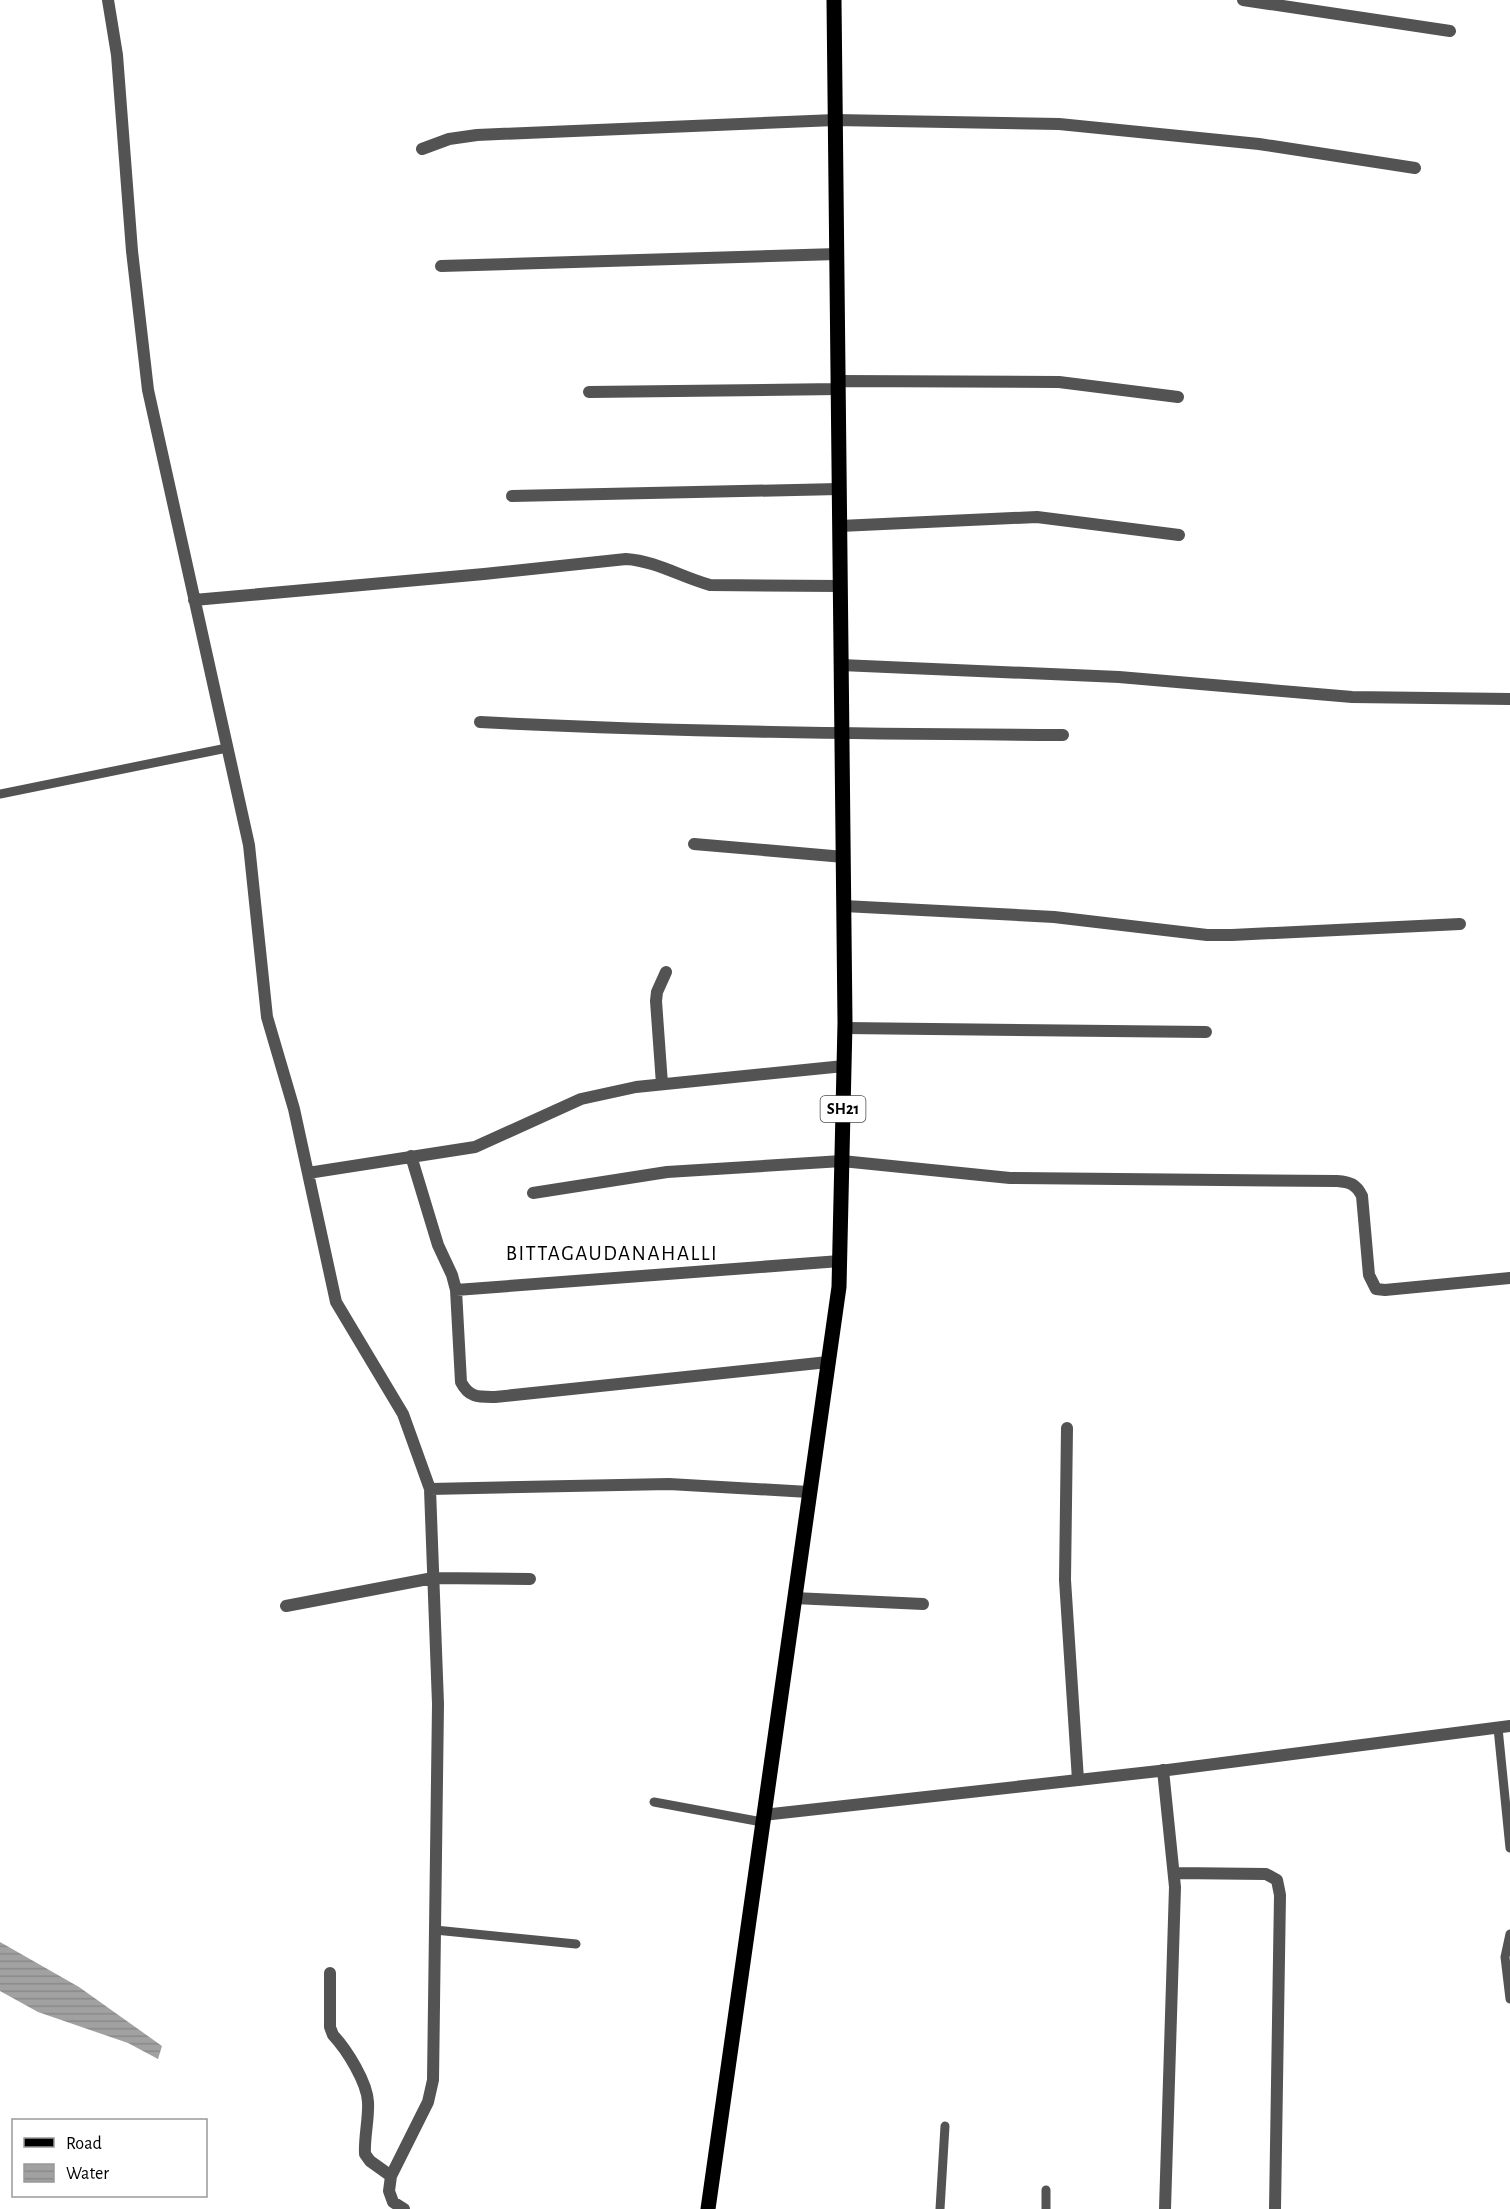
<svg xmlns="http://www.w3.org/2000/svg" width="1510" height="2209" viewBox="0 0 1510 2209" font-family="'Alegreya Sans',sans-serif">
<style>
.water{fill:url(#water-rules)}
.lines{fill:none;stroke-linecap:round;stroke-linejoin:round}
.service{stroke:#535353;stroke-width:9}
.minor{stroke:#535353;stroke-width:12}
.tertiary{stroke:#535353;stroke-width:12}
.primary{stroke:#000;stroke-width:15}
.labels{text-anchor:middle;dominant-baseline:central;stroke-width:6;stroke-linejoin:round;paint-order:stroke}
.shield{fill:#fff;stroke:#4c4c4c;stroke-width:1.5}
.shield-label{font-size:16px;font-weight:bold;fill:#000}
.quarter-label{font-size:21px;letter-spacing:1.5px;fill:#000;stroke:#fff}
</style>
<defs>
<pattern id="water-rules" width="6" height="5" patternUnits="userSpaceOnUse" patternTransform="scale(1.5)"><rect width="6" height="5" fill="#a1a1a1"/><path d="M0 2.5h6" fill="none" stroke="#898989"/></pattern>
</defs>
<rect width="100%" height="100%" fill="#fff"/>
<path class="water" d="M 0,1942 L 79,1987 L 162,2046 L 158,2059 L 128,2043 L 38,2012 L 0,1991 Z"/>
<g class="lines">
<path class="service" d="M 0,794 L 227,748
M 1498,1728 L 1510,1848
M 654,1802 L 762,1822
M 435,1930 L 576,1944
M 1510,1934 L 1505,1957 L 1510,1999
M 940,2209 L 945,2126
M 1046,2209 L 1046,2190"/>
<path class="minor" d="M 108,0 L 117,55 L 132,251 L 148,390 L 249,845 L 267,1017 L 294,1109 L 336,1302 L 403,1414 L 430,1489 L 438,1704 L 433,2080 L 428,2102 L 391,2176 L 389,2191 L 393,2202 L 404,2209
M 1243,0 L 1450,31
M 422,149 L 449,139 L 477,135 L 835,120 L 1059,124 L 1259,144 L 1415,168
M 441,266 L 837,254
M 838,381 L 1059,382 L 1178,397
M 589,392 L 838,389
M 512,496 L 839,489
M 840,526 L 1037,517 L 1179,535
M 194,600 L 484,574 L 626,559 C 656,561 681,577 710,585 L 840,586
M 841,665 L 1119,677 L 1352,697 L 1510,699
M 480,722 C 674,732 869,734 1063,735
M 694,844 L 844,857
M 844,906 L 1054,917 L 1207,935 L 1232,935 L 1460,924
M 845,1028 L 1206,1032
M 662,1084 L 656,1001 L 657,992 L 666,972
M 411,1156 L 438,1245 L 452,1275 L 456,1290 L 461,1382 C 469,1398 479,1397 495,1397 L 828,1362
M 308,1173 L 475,1147 L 581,1099 L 636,1087 L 844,1066
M 533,1193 L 667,1172 L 842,1161 L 1010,1178 L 1337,1181 C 1350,1182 1356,1184 1362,1196 L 1369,1275 L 1376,1289 L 1385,1290 L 1510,1278
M 456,1290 L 840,1261
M 1067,1428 L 1065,1580 L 1078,1780
M 430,1489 L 669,1484 L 809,1492
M 794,1598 L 923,1604
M 286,1606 L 433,1578 L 530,1579
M 1163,1770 L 1175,1887 L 1165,2209
M 1175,1873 L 1266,1874 L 1277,1880 L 1280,1895 L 1275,2209
M 330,1973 L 330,2027 L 333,2035 C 347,2050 367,2082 368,2102 C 369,2119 364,2137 365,2154 L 370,2161 L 391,2176"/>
<path class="tertiary" d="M 763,1815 L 1168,1770 L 1510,1726"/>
<path class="primary" d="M 708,2209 L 839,1287 L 845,1023 L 834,0"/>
</g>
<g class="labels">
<rect class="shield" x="820.5" y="1096" width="45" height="26" rx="4.5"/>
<g class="shield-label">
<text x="843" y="1109">SH21</text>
</g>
<g class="quarter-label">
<text x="612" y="1253">BITTAGAUDANAHALLI</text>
</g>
</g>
<rect x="12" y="2119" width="195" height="78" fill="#ffffff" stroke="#999999" stroke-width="1.5"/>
<rect x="24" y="2138" width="30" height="9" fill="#000000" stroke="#999999" stroke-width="1.5"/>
<text x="66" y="2149" font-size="18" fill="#000000">Road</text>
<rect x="24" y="2164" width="30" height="18" fill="url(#water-rules)" stroke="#999999" stroke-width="1.5"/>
<text x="66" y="2179" font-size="18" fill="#000000">Water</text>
</svg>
